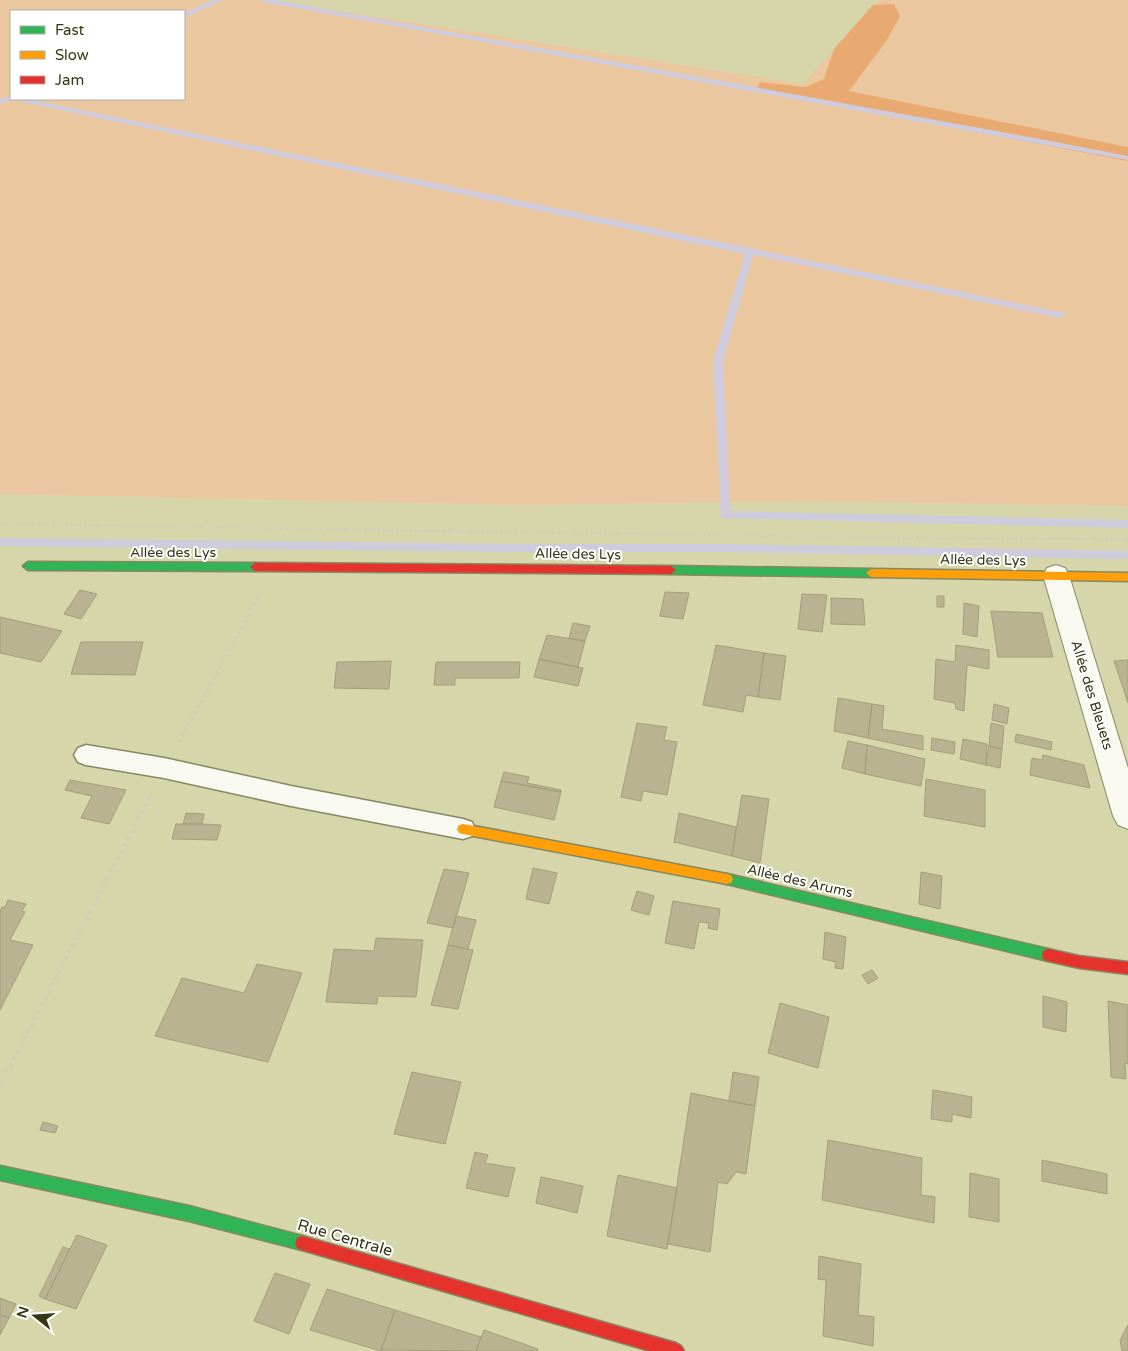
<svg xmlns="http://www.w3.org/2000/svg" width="1128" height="1351" viewBox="0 0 1128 1351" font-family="'Varela Round',sans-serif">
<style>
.green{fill:#ebc7a0;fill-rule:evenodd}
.forest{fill:#e8aa71}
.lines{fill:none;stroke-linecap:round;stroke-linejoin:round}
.stream{fill:#cecbdd;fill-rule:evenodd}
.building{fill:#b9b391;stroke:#a39e7b}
.lane-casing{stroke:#878762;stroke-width:3}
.street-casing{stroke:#878762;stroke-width:2}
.fast-casing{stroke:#878762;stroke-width:3}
.slow-casing{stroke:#878762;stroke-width:3}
.jam-casing{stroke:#878762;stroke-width:3}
.path-far1{stroke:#cecec1;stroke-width:3;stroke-dasharray:2.5 4;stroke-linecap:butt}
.path{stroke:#cecec1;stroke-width:4;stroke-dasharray:3 4.5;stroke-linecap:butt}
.lane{fill:#f9f9f2;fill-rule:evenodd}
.street{fill:#f9f9f2;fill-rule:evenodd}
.fast{fill:#30b455;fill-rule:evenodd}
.slow{fill:#ff9f0a;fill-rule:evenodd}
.jam{fill:#e5322d;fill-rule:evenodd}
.labels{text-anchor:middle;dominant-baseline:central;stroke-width:4;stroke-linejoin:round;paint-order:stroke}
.street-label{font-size:14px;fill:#373715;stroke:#fff}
.near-street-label{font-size:16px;fill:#373715;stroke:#fff}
</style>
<rect width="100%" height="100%" fill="#d6d6aa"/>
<path class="green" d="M 0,0 L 270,0 L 803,84 L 873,5 L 881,0 L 1128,0 L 1128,506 L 808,501 L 521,505 L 0,494 ZM 11,11 L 184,11 L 184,99 L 11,99 Z"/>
<path class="forest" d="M 894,4 L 900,16 L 887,40 L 849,91 L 1128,147 L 1128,161 L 756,90 L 760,82 L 806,87 L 824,79 L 834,49 L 873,5 Z"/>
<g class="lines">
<path class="stream" d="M 213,0 L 223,0 L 184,18 L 184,13 Z
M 259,0 L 275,0 L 1040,139 L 1128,156 L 1128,160 L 263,2 Z
M 11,95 L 11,99 L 14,99 L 0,104 L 0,99 Z
M 14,99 L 28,99 L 1064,313 L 1066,315 L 1061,318 L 753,255 L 723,361 L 730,511 L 1128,520 L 1128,528 L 721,518 L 713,361 L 745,254 L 18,101 Z
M 0,538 L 516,544 L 730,544 L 1128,551 L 1128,559 L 730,552 L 516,552 L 0,546 Z"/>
</g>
<path class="building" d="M 80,590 L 97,594 L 81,619 L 64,614 Z
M 665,592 L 689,593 L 683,619 L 660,616 Z
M 802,594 L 827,595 L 822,632 L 798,629 Z
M 937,596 L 944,596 L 944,607 L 937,607 Z
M 831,598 L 863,599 L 865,625 L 831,624 Z
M 964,603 L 979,606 L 977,637 L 963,634 Z
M 991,611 L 1042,613 L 1053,657 L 998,657 Z
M 0,617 L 62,631 L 41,662 L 0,653 Z
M 573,623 L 590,626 L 585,641 L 569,638 Z
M 547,635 L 585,641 L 578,667 L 539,659 Z
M 81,642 L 143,642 L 135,675 L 71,674 Z
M 716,645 L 764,653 L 758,697 L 746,695 L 743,712 L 703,705 Z
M 956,645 L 989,650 L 989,669 L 967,665 L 964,711 L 956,709 L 955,703 L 934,699 L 936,659 L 955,662 Z
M 764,653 L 786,656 L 780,700 L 758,697 Z
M 539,659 L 583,668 L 578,686 L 534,677 Z
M 1128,660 L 1128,703 L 1114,661 Z
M 391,661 L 389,689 L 334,688 L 337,662 Z
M 436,662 L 520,662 L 519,678 L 455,678 L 455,685 L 434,685 Z
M 838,698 L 872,704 L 868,738 L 834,731 Z
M 872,704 L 884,706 L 882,729 L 923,736 L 923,750 L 868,738 Z
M 994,704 L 1009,708 L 1007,724 L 992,720 Z
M 637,723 L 667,727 L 664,740 L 677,742 L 667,795 L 643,791 L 641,801 L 621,797 Z
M 991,723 L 1004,726 L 1002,749 L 989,746 Z
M 1016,734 L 1052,742 L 1051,750 L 1015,742 Z
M 932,738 L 955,742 L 954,754 L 931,750 Z
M 963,739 L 987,744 L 986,765 L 960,759 Z
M 848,741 L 867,745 L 865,774 L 842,768 Z
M 867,745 L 925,759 L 921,786 L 865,774 Z
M 989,746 L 1002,749 L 1000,768 L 986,765 Z
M 1043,755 L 1084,765 L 1090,788 L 1030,775 L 1032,758 L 1042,760 Z
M 504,772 L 529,777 L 527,783 L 561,790 L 561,792 L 501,781 Z
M 926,779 L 985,790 L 985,827 L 924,816 Z
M 70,780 L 126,790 L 109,824 L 81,818 L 92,796 L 65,790 Z
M 501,781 L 561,792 L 554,820 L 494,807 Z
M 742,795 L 769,799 L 760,863 L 732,856 Z
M 186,813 L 204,814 L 202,824 L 183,824 Z
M 679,813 L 736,827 L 732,856 L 674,842 Z
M 176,824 L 202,824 L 221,825 L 217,840 L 172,839 Z
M 533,868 L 557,873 L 549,904 L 526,899 Z
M 444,869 L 469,873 L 453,928 L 427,923 Z
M 921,872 L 942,876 L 940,909 L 919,904 Z
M 637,891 L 654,896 L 649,915 L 631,910 Z
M 8,900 L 26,904 L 22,911 L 25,912 L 10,940 L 33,945 L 0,1010 L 0,911 L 2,907 L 5,907 Z
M 673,901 L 720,909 L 717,930 L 708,928 L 709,923 L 699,922 L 694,949 L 665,943 Z
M 456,916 L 476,920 L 468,949 L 448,945 Z
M 825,932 L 846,937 L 843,969 L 835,968 L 836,962 L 823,959 Z
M 376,938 L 423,940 L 416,997 L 378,996 L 377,1004 L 326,1002 L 334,949 L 374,951 Z
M 448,945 L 473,950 L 458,1009 L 431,1005 Z
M 257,964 L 302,973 L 268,1062 L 155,1036 L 182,978 L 244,993 Z
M 872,970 L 878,978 L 868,984 L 862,975 Z
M 1043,996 L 1067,1002 L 1066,1032 L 1043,1027 Z
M 1108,1001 L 1128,1005 L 1128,1064 L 1125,1063 L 1126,1079 L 1111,1077 Z
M 780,1003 L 829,1017 L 818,1068 L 768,1053 Z
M 412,1072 L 461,1082 L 445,1144 L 394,1134 Z
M 733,1072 L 759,1077 L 755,1106 L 729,1101 Z
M 933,1090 L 972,1097 L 971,1118 L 952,1114 L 952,1122 L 931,1119 Z
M 691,1093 L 755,1106 L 746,1174 L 736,1172 L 727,1184 L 718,1182 L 710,1252 L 668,1244 Z
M 43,1122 L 58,1126 L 55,1133 L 40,1130 Z
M 828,1140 L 922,1158 L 921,1195 L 935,1197 L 934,1223 L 822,1200 Z
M 475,1152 L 488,1155 L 485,1163 L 515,1168 L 508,1197 L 466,1188 Z
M 1042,1160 L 1107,1174 L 1107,1194 L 1042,1181 Z
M 970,1173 L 999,1179 L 999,1222 L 969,1217 Z
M 618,1175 L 677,1188 L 667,1249 L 607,1236 Z
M 541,1177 L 583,1186 L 577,1213 L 536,1203 Z
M 77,1235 L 107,1245 L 76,1309 L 45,1299 Z
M 63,1247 L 70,1249 L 45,1299 L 39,1296 Z
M 819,1256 L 861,1264 L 858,1315 L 874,1317 L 873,1346 L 823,1336 L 826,1280 L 818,1279 Z
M 275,1273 L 310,1284 L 289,1334 L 254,1321 Z
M 327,1289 L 395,1310 L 381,1351 L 310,1330 Z
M 0,1298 L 16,1304 L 9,1318 L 0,1315 Z
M 395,1310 L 481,1337 L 476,1351 L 381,1350 Z
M 0,1315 L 9,1318 L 0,1335 Z
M 1128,1325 L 1128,1351 L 1122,1351 L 1120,1340 Z
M 484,1330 L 538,1349 L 537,1351 L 476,1351 Z"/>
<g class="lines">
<defs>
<path id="lane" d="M 86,745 L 164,758 L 291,786 L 463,819 L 472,822 L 475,829 L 472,836 L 463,839 L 291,806 L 164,778 L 86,765 L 78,762 L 74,755 L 78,748 Z"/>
<path id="street" d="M 1056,565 L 1065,568 L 1069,575 L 1128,768 L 1128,829 L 1118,825 L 1113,816 L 1043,575 L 1047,568 Z"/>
<path id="fast" d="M 28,562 L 255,563 L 260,567 L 255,571 L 28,570 L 23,566 Z
M 671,566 L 871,569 L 876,573 L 871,577 L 671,574 L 666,570 Z
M 727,874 L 1048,949 L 1053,951 L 1054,955 L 1053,959 L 1048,961 L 727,884 L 723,883 L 721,879 L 723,875 Z
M 0,1166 L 189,1206 L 302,1236 L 307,1238 L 309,1243 L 307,1248 L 302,1250 L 189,1221 L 0,1180 Z"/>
<path id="slow" d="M 871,569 L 1128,573 L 1128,581 L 871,577 L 866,573 Z
M 463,824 L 727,874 L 731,875 L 733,879 L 731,883 L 727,884 L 463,834 L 459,833 L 457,829 L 459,825 Z"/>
<path id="jam" d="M 255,563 L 671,566 L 676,570 L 671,574 L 255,571 L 250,567 Z
M 1048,949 L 1079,956 L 1128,962 L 1128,974 L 1079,968 L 1048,961 L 1043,959 L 1042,955 L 1043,951 Z
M 302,1236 L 676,1343 L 681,1346 L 684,1351 L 650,1351 L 302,1250 L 297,1248 L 295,1243 L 297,1238 Z"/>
</defs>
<use href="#lane" class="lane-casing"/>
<use href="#street" class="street-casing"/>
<use href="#fast" class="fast-casing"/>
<use href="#slow" class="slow-casing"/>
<use href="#jam" class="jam-casing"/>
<path class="path-far1" d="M 0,524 L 887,538 L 1128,539
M 179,742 L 259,596"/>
<path class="path" d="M 0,1086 L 150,796"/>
<use href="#lane" class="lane"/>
<use href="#street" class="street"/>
<use href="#fast" class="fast"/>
<use href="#slow" class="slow"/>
<use href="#jam" class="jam"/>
</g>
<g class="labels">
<g class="street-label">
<text x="173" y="552">Allée des Lys</text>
<text transform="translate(578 554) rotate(1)">Allée des Lys</text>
<text transform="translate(983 560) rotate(1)">Allée des Lys</text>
<text transform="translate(1092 695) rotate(73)">Allée des Bleuets</text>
<text transform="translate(800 881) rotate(13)">Allée des Arums</text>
</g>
<g class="near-street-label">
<text transform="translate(345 1238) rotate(16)">Rue Centrale</text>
</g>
</g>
<rect x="10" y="10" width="175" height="90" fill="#ffffff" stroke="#afafa1"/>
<rect x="20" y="26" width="25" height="8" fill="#30b455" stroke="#afafa1"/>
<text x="55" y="35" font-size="15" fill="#373715">Fast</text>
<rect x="20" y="51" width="25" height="8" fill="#ff9f0a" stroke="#afafa1"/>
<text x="55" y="60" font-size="15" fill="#373715">Slow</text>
<rect x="20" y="76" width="25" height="8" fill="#e5322d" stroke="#afafa1"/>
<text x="55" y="85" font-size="15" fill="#373715">Jam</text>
<g transform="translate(35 1316) rotate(287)" stroke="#ffffff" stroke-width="4" paint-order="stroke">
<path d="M0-4L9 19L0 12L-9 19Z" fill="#373715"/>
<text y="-8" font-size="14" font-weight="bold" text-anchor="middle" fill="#373715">N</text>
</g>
</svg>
